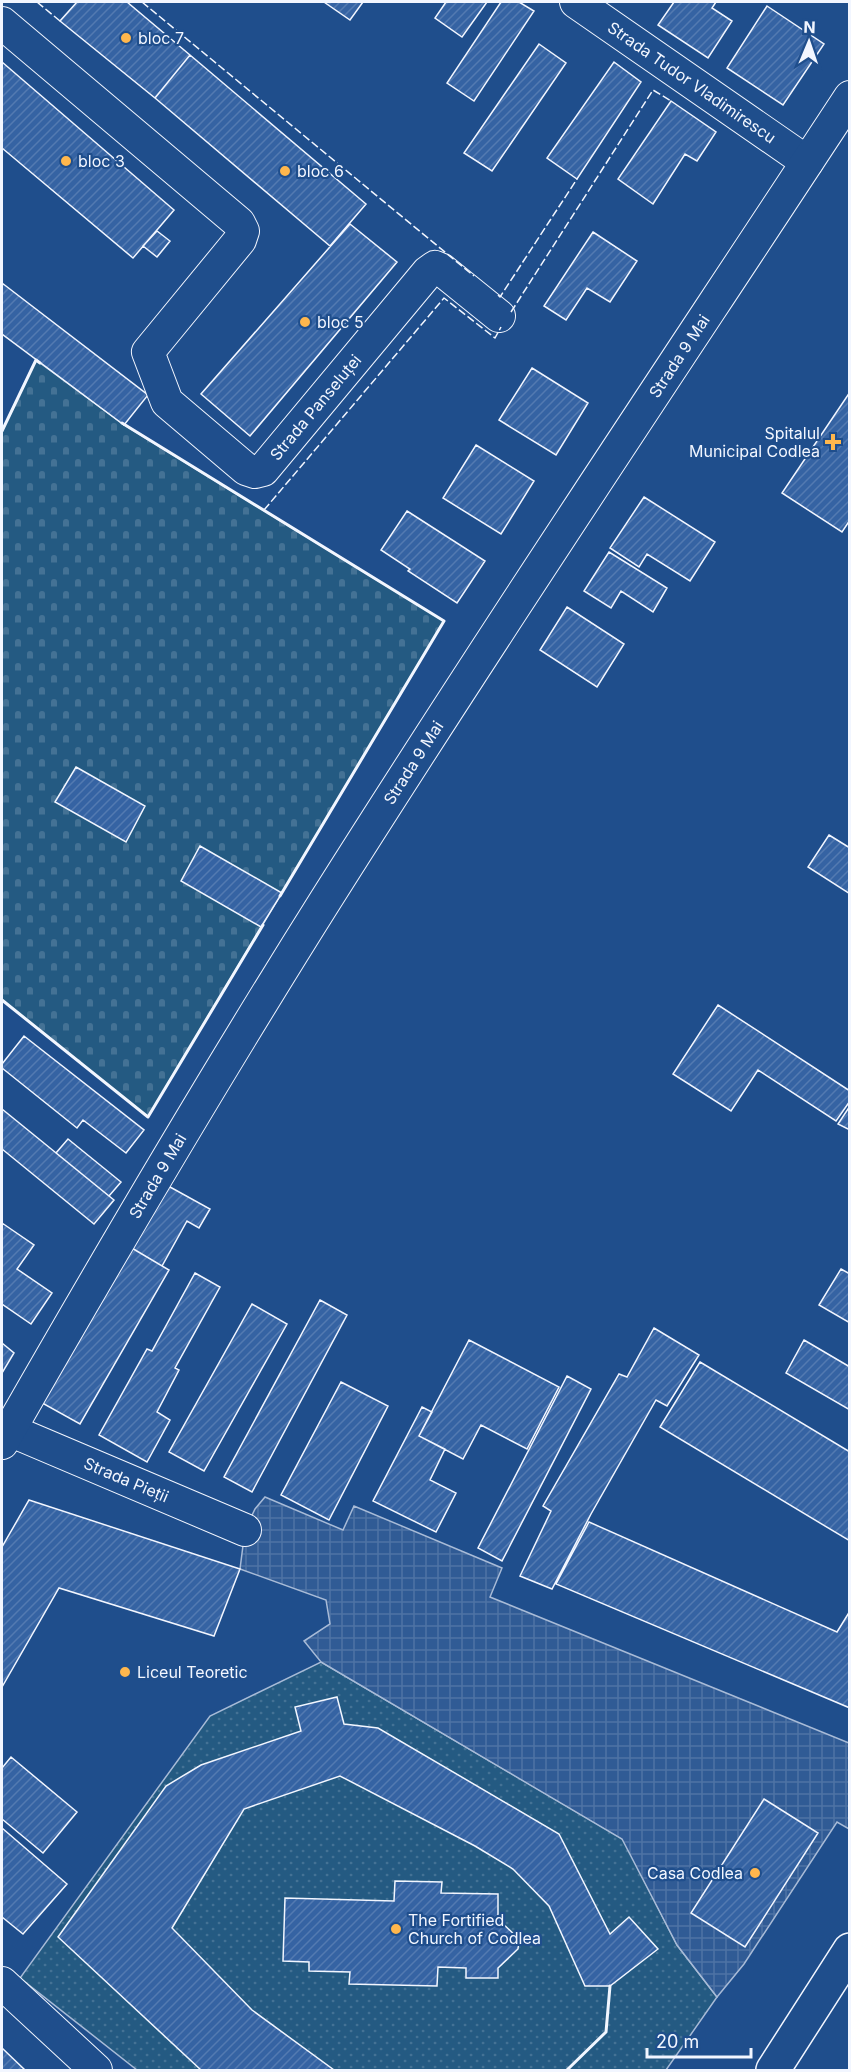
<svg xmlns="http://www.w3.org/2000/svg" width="851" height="2072" viewBox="0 0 851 2072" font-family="Inter,sans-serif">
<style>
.grass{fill:url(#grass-dots);stroke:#a8bbd7;stroke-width:1.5}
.cemetery{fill:url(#cemetery-stones);stroke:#a8bbd7;stroke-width:1.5}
.plaza{fill:url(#plaza-grid);stroke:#a8bbd7;stroke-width:1.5}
.building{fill:url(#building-hatch);stroke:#f2f6ff;stroke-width:1.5}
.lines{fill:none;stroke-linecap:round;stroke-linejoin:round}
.street-casing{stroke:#f2f6ff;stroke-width:34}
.highway-casing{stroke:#f2f6ff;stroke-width:36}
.street{stroke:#1f4e8c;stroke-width:32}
.highway{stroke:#1f4e8c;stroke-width:33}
.fence{stroke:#f2f6ff;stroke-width:1.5;stroke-dasharray:8 3;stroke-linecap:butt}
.wall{stroke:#f2f6ff;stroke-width:3}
.poi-dot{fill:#ffb74d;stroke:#1f4e8c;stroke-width:2}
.labels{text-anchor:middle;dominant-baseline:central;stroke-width:4.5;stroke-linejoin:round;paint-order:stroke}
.poi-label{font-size:16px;fill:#f2f6ff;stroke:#1f4e8c;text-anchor:start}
.street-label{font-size:16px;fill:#f2f6ff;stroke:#1f4e8c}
</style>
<defs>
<pattern id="grass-dots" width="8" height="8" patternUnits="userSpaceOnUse" patternTransform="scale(1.5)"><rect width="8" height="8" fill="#245a82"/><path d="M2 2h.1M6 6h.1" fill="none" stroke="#447295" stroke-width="1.8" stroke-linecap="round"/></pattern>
<pattern id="cemetery-stones" width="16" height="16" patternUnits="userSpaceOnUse" patternTransform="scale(1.5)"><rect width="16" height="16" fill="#245a82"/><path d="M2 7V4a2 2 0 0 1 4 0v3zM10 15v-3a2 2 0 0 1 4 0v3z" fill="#447295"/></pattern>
<pattern id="plaza-grid" width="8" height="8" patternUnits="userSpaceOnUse" patternTransform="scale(1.5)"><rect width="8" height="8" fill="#305b95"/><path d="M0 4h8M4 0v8" fill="none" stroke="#4e73a5"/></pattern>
<pattern id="building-hatch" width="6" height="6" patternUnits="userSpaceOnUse" patternTransform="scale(1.5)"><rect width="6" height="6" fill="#3563a3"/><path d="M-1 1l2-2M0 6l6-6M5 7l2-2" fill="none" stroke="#537ab1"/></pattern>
</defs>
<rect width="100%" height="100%" fill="#1f4e8c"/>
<path class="grass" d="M 321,1662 L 623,1839 L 677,1945 L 717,1997 L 666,2070 L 137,2070 L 20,1978 L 210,1716 Z"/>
<path class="cemetery" d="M 36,360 L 124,425 L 444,621 L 148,1117 L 2,1000 L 2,431 Z"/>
<path class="plaza" d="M 265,1497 L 343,1530 L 354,1506 L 502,1568 L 490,1597 L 849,1743 L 849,1829 L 837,1822 L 744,1964 L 717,1997 L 677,1945 L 622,1839 L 321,1662 L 304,1641 L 330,1624 L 326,1600 L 240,1569 L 245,1530 L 255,1509 Z"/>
<path class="building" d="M 77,2 L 127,2 L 190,55 L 155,98 L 60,21 Z
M 324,2 L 363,2 L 350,20 Z
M 446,2 L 487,2 L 462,37 L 435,18 Z
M 501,2 L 519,2 L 534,11 L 474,101 L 447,83 Z
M 674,2 L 716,2 L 712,8 L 732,21 L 708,58 L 658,25 Z
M 767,6 L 824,44 L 783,105 L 727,68 Z
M 539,44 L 566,63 L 492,171 L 464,153 Z
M 190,55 L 366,204 L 330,246 L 155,98 Z
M 2,62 L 174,210 L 133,258 L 2,148 Z
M 614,62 L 641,82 L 577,179 L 547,158 Z
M 671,101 L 716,132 L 697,161 L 685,154 L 653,204 L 618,179 Z
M 350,224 L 397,262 L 250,436 L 201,394 Z
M 157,231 L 170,241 L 157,257 L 143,246 Z
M 593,232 L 637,261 L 610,302 L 587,288 L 566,320 L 544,306 Z
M 2,283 L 148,395 L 124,425 L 2,334 Z
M 532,368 L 588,403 L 556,455 L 499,420 Z
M 850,392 L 850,520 L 842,532 L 782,493 Z
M 476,445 L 534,481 L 501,534 L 443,498 Z
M 644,497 L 715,542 L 690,581 L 647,554 L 639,567 L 610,548 Z
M 407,511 L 485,561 L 457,603 L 408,571 L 410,569 L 381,550 Z
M 609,552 L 667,588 L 653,612 L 621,591 L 611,608 L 584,591 Z
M 567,607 L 624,644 L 597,687 L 540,650 Z
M 76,767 L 145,806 L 126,842 L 55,802 Z
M 829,835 L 850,848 L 850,894 L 808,867 Z
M 200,846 L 282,893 L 261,927 L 181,881 Z
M 718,1005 L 850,1091 L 850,1101 L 836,1121 L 758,1070 L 731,1111 L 673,1074 Z
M 24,1036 L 144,1130 L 126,1153 L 83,1120 L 77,1128 L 2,1068 L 2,1064 Z
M 850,1106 L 850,1130 L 838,1124 Z
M 2,1109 L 114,1200 L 94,1224 L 2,1149 Z
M 68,1139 L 121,1182 L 109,1196 L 56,1153 Z
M 161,1182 L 210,1209 L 199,1228 L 187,1221 L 162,1266 L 125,1244 Z
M 2,1223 L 34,1245 L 17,1269 L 52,1293 L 31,1324 L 2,1304 Z
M 125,1244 L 169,1270 L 80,1424 L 35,1399 Z
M 841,1269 L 850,1274 L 850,1323 L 819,1305 Z
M 195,1273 L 220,1287 L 175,1368 L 179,1370 L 157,1412 L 170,1420 L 147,1462 L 99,1435 L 147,1349 L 152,1351 Z
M 320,1300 L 347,1315 L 252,1492 L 224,1477 Z
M 252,1304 L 287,1324 L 204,1471 L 169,1452 Z
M 654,1328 L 699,1355 L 667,1406 L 656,1400 L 591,1514 L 552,1589 L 520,1576 L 551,1511 L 543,1506 L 619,1374 L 627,1377 Z
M 469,1340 L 559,1387 L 527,1449 L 481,1425 L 463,1459 L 419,1436 Z
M 804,1340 L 850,1367 L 850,1410 L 786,1373 Z
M 2,1343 L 14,1353 L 2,1373 Z
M 700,1362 L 850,1452 L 850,1541 L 660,1427 Z
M 567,1376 L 591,1389 L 502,1561 L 478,1548 Z
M 341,1382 L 388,1406 L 329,1520 L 281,1495 Z
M 422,1407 L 432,1412 L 419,1436 L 445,1449 L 430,1480 L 456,1493 L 436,1532 L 373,1501 Z
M 29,1500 L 240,1569 L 214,1636 L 59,1588 L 2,1687 L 2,1547 Z
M 589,1522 L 837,1632 L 850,1611 L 850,1708 L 556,1584 Z
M 337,1697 L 344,1724 L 378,1728 L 559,1834 L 610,1934 L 629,1917 L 658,1949 L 610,1986 L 585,1986 L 549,1906 L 513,1869 L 475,1846 L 340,1776 L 244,1809 L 172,1928 L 252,2010 L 334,2070 L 201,2070 L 58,1937 L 166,1786 L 201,1765 L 301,1731 L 295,1707 Z
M 11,1757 L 77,1812 L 43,1853 L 2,1819 L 2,1768 Z
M 764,1799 L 818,1833 L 745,1947 L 691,1913 Z
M 2,1828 L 67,1884 L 23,1934 L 2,1917 Z
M 395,1881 L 442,1882 L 441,1893 L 498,1894 L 498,1919 L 519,1939 L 518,1949 L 498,1968 L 498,1978 L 466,1978 L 466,1968 L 438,1967 L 437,1986 L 349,1984 L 350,1972 L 309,1971 L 309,1962 L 283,1961 L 285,1898 L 394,1901 Z
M 2,2048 L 25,2070 L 2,2070 Z"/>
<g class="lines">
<defs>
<g id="street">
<path id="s1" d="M 576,2 L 807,162"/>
<path id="s2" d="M 2,23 L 239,223 L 243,231 L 240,240 L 148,352 L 167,402 L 246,469 L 255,472 L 263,470 L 428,272 L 435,267 L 442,270 L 499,316"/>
<path id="s3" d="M 2,1427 L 245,1530"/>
<path id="s4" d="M 2,1443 C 106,1261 213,1079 325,901 C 496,630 674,365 850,97"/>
<path d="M 2,1983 L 96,2070"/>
</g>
<path id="highway" d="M 773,2070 L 850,1950"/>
</defs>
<use href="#street" class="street-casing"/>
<use href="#highway" class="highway-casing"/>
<use href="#street" class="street"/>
<use href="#highway" class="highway"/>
<path class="fence" d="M 37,2 L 60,21
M 142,2 L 474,276
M 498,295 L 500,297 L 577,179
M 511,312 L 653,90 L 671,101
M 264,510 L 444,298 L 495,338 L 501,327"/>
<path class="wall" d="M 122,423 L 444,621 L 280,896
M 2,431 L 36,360 L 40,363
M 2,1000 L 148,1117 L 263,925
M 567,2070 L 606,2032 L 610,1986"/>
</g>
<g class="poi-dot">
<circle cx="126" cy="38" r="6"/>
<circle cx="66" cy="161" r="6"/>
<circle cx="285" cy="171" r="6"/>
<circle cx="305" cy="322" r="6"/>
<path d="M830 433h6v6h6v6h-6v6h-6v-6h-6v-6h6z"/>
<circle cx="125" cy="1672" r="6"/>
<circle cx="755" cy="1873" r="6"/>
<circle cx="396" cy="1929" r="6"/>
</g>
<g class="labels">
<g class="poi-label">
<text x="138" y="38">bloc 7</text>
<text x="78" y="161">bloc 3</text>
<text x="297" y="171">bloc 6</text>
<text x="317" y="322">bloc 5</text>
<text x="820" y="433" text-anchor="end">Spitalul<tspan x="820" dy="18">Municipal Codlea</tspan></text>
<text x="137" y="1672">Liceul Teoretic</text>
<text x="743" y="1873" text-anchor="end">Casa Codlea</text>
<text x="408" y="1920">The Fortified<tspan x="408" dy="18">Church of Codlea</tspan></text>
</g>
<g class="street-label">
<text stroke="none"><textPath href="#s1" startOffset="141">Strada Tudor Vladimirescu</textPath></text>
<text stroke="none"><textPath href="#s4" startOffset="1281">Strada 9 Mai</textPath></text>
<text stroke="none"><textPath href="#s2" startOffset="730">Strada Panseluței</textPath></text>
<text stroke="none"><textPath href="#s4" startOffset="795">Strada 9 Mai</textPath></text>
<text stroke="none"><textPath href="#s4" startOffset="309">Strada 9 Mai</textPath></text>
<text stroke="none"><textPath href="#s3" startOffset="135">Strada Pieții</textPath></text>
</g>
</g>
<rect width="851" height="2072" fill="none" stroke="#f2f6ff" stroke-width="6"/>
<g transform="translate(809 42) rotate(2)" stroke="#1f4e8c" stroke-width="4.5" paint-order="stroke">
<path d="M0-4.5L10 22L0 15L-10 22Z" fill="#f2f6ff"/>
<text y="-9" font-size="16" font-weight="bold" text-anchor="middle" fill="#f2f6ff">N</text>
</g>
<path d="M647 2048v9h104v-9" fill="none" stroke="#f2f6ff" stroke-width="3"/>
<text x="656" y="2048" font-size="18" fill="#f2f6ff" stroke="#1f4e8c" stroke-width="4.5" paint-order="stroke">20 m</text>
</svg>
